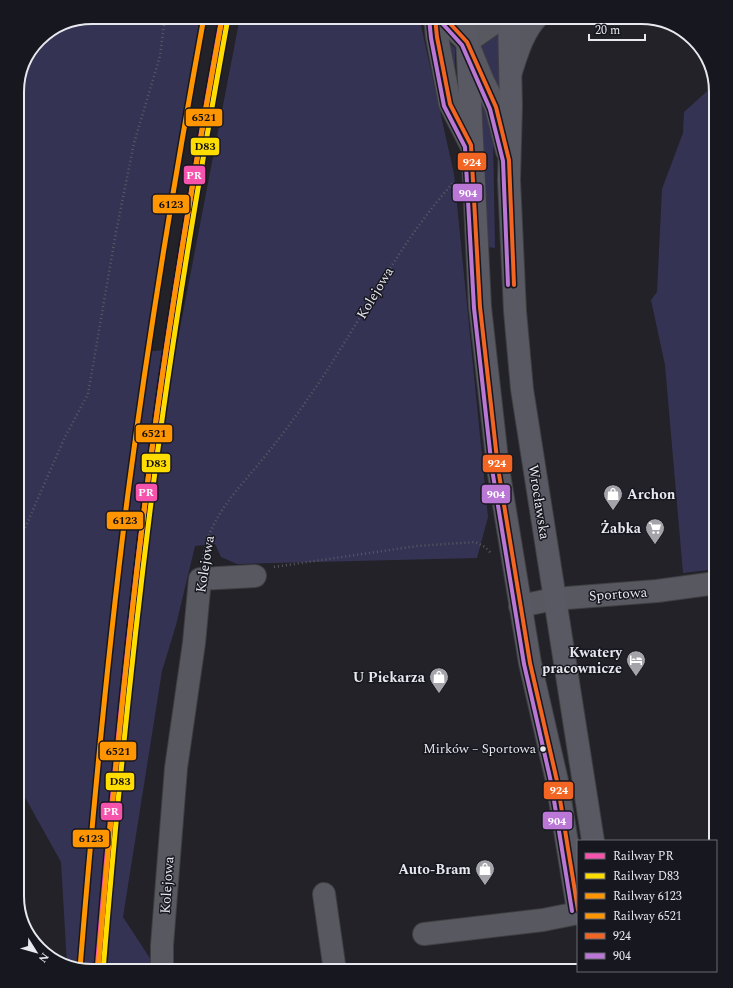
<svg xmlns="http://www.w3.org/2000/svg" width="733" height="988" viewBox="0 0 733 988" font-family="Spectral,serif">
<style>
.green{fill:#353354}
.lines{fill:none;stroke-linecap:round;stroke-linejoin:round}
.minor-casing{stroke:#3f3f43;stroke-width:24}
.major-casing{stroke:#3f3f43;stroke-width:24}
.path{stroke:#5a5a61;stroke-width:2.5;stroke-dasharray:1 3;stroke-linecap:butt}
.minor{stroke:#585861;stroke-width:22}
.major{stroke:#595964;stroke-width:22}
.bus-1-casing{stroke:#171720;stroke-width:7}
.bus-2-casing{stroke:#171720;stroke-width:7}
.bus-1{stroke:#f26522;stroke-width:4}
.bus-2{stroke:#ba77d6;stroke-width:4}
.rail-1-casing{stroke:#171720;stroke-width:8}
.rail-2-casing{stroke:#171720;stroke-width:8}
.rail-3-casing{stroke:#171720;stroke-width:8}
.rail-4-casing{stroke:#171720;stroke-width:8}
.rail-1{stroke:#f653ac;stroke-width:5}
.rail-2{stroke:#fd0;stroke-width:5}
.rail-3{stroke:#ff9500;stroke-width:5}
.rail-4{stroke:#ff9500;stroke-width:5}
.bus-dot{fill:#e8e9ef;stroke:#171720;stroke-width:1.5}
.labels{text-anchor:middle;dominant-baseline:central;stroke-width:3;stroke-linejoin:round;paint-order:stroke}
.bus-label{font-size:13px;fill:#e8e9ef;stroke:#171720;text-anchor:end}
.street-label{font-size:14px;fill:#e8e9ef;stroke:#171720}
.poi-label{font-size:14px;font-weight:bold;fill:#e8e9ef;stroke:#171720;text-anchor:end}
.rim{fill:none;stroke:#e8e9ef;stroke-width:2}
.line-badge{stroke:#171720;stroke-width:1.5}
.badge-label{font-size:11px;text-anchor:middle;font-weight:bold;fill:#fff}
.pale-badge-label{font-size:11px;text-anchor:middle;font-weight:bold;fill:#111}
</style>
<rect width="100%" height="100%" fill="#222228"/>
<path class="green" d="M 93,17 L 205,17 L 144,352 L 176,349 L 240,17 L 419,17 L 454,174 L 488,517 L 477,558 L 237,564 L 221,557 L 215,544 L 195,546 L 176,625 L 162,671 L 123,917 L 155,966 L 155,971 L 92,971 L 67,964 L 61,862 L 17,783 L 17,87 L 25,59 L 43,36 Z
M 498,32 L 501,96 L 479,53 L 483,43 Z
M 448,42 L 455,48 L 456,98 Z
M 714,85 L 716,93 L 716,569 L 683,573 L 665,365 L 651,300 L 657,292 L 662,189 L 683,133 L 684,112 Z
M 483,93 L 493,137 L 495,248 L 487,247 L 486,186 L 480,101 Z"/>
<g class="lines">
<defs>
<path id="minor" d="M 435,17 L 437,37 L 450,104 L 471,145
M 445,17 L 447,22 L 467,42 L 483,81 L 496,107 L 507,151
M 467,42 L 503,17
M 511,72 C 517,53 523,32 537,17
M 520,606 L 554,599 L 657,591 L 716,583
M 324,894 L 335,971
M 424,934 L 543,920 L 578,913
M 162,971 L 162,945 L 176,768 L 194,643 L 200,579 L 255,576"/>
<path id="major" d="M 466,17 L 480,307 L 498,468 L 530,663 L 557,781 L 578,910
M 509,17 L 511,106 L 509,180 L 515,311 L 522,389 L 593,841"/>
</defs>
<use href="#minor" class="minor-casing"/>
<use href="#major" class="major-casing"/>
<path class="path" d="M 17,546 L 65,437 L 88,394 L 116,232 L 134,143 L 160,56 L 165,17
M 203,559 C 209,514 243,485 270,450 C 287,429 303,406 318,384 C 363,317 399,243 453,183
M 274,567 L 417,546 L 475,542 L 485,547 L 491,553"/>
<use href="#minor" class="minor"/>
<use href="#major" class="major"/>
<defs>
<path id="bus-1" d="M 435,17 L 437,37 L 450,104 L 471,145 L 480,307 L 498,468 L 530,663 L 557,781 L 578,910
M 445,18 L 467,42 L 496,107 L 509,160 L 514,285"/>
<path id="bus-2" d="M 429,18 L 431,38 L 444,106 L 465,147 L 474,308 L 492,469 L 524,664 L 551,782 L 572,911
M 441,22 L 462,45 L 490,109 L 503,161 L 508,285"/>
</defs>
<use href="#bus-1" class="bus-1-casing"/>
<use href="#bus-2" class="bus-2-casing"/>
<use href="#bus-1" class="bus-1"/>
<use href="#bus-2" class="bus-2"/>
<defs>
<path id="rail-1" d="M 97,971 C 110,812 126,653 146,495 C 166,335 193,176 222,17"/>
<path id="rail-2" d="M 103,971 C 116,812 132,653 152,495 C 172,335 199,177 228,18"/>
<path id="rail-3" d="M 80,968 C 93,809 108,651 128,493 C 149,334 175,175 204,17"/>
<path id="rail-4" d="M 98,970 C 111,811 126,653 146,495 C 166,336 193,177 222,19"/>
</defs>
<use href="#rail-1" class="rail-1-casing"/>
<use href="#rail-2" class="rail-2-casing"/>
<use href="#rail-3" class="rail-3-casing"/>
<use href="#rail-4" class="rail-4-casing"/>
<use href="#rail-1" class="rail-1"/>
<use href="#rail-2" class="rail-2"/>
<use href="#rail-3" class="rail-3"/>
<use href="#rail-4" class="rail-4"/>
</g>
<defs>
<symbol id="shop-pin" viewBox="-11 -11 22 30"><path d="M0 17L-7.5 6A9.5 9.5 0 1 1 7.5 6Z" fill="#a3a3a9" stroke="#171720"/><path d="M-5-2.5h2.3a2.7 3.5 0 0 1 5.4 0H5L5.5 6h-11ZM-1.5-2.5h3a1.5 2.3 0 0 0-3 0Z" fill="#fff"/></symbol>
<symbol id="supermarket-pin" viewBox="-11 -11 22 30"><path d="M0 17L-7.5 6A9.5 9.5 0 1 1 7.5 6Z" fill="#a3a3a9" stroke="#171720"/><path d="M-6-5.5h2.5l.6 2H6L4.5 2H-2.5L-4.4-4H-6ZM-1.5 3.2a1.3 1.3 0 1 0 .1 0ZM3 3.2a1.3 1.3 0 1 0 .1 0Z" fill="#fff"/></symbol>
<symbol id="hotel-pin" viewBox="-11 -11 22 30"><path d="M0 17L-7.5 6A9.5 9.5 0 1 1 7.5 6Z" fill="#a3a3a9" stroke="#171720"/><path d="M-6-4.5h1.5V1H6V5H4.5V3h-9V5H-6ZM-4 0a1.8 1.8 0 1 1 3.6 0ZM.5 0V-2.5h3Q6-2.5 6 0Z" fill="#fff"/></symbol>
</defs>
<g fill-rule="evenodd">
<use href="#shop-pin" x="602" y="483" width="22" height="30"/>
<use href="#supermarket-pin" x="644" y="517" width="22" height="30"/>
<use href="#hotel-pin" x="625" y="649" width="22" height="30"/>
<use href="#shop-pin" x="428" y="666" width="22" height="30"/>
<use href="#shop-pin" x="474" y="858" width="22" height="30"/>
</g>
<circle class="bus-dot" cx="543" cy="749" r="3.5"/>
<g class="labels">
<g class="bus-label">
<text x="536" y="749">Mirków – Sportowa</text>
</g>
<g class="street-label">
<text transform="translate(375 293) rotate(-59)">Kolejowa</text>
<text transform="translate(539 502) rotate(81)">Wrocławska</text>
<text transform="translate(205 564) rotate(-81)">Kolejowa</text>
<text transform="translate(618 594) rotate(-4)">Sportowa</text>
<text transform="translate(167 885) rotate(-86)">Kolejowa</text>
</g>
<g class="poi-label">
<text x="627" y="494" text-anchor="start">Archon</text>
<text x="641" y="528">Żabka</text>
<text x="622" y="652">Kwatery<tspan x="622" dy="16">pracownicze</tspan></text>
<text x="425" y="677">U Piekarza</text>
<text x="471" y="869">Auto-Bram</text>
</g>
</g>
<path d="M0 0H733V988H0ZM92 24H641A68 68 0 0 1 709 92V896A68 68 0 0 1 641 964H92A68 68 0 0 1 24 896V92A68 68 0 0 1 92 24Z" fill="#171720" fill-rule="evenodd"/>
<path class="rim" d="M92 24H641A68 68 0 0 1 709 92V896A68 68 0 0 1 641 964H92A68 68 0 0 1 24 896V92A68 68 0 0 1 92 24Z"/>
<g class="line-badge">
<rect x="185" y="108" width="38" height="19" rx="4" fill="#ff9500"/>
<rect x="190" y="137" width="30" height="19" rx="4" fill="#fd0"/>
<rect x="457" y="152" width="30" height="19" rx="4" fill="#f26522"/>
<rect x="183" y="165" width="23" height="20" rx="4" fill="#f653ac"/>
<rect x="452" y="183" width="31" height="19" rx="4" fill="#ba77d6"/>
<rect x="152" y="194" width="38" height="20" rx="4" fill="#ff9500"/>
<rect x="135" y="424" width="38" height="19" rx="4" fill="#ff9500"/>
<rect x="141" y="453" width="30" height="20" rx="4" fill="#fd0"/>
<rect x="482" y="454" width="31" height="19" rx="4" fill="#f26522"/>
<rect x="135" y="483" width="23" height="19" rx="4" fill="#f653ac"/>
<rect x="481" y="484" width="30" height="20" rx="4" fill="#ba77d6"/>
<rect x="106" y="511" width="38" height="19" rx="4" fill="#ff9500"/>
<rect x="99" y="741" width="38" height="20" rx="4" fill="#ff9500"/>
<rect x="105" y="772" width="30" height="19" rx="4" fill="#fd0"/>
<rect x="543" y="781" width="31" height="19" rx="4" fill="#f26522"/>
<rect x="100" y="802" width="23" height="19" rx="4" fill="#f653ac"/>
<rect x="542" y="811" width="31" height="19" rx="4" fill="#ba77d6"/>
<rect x="72" y="829" width="38" height="19" rx="4" fill="#ff9500"/>
</g>
<g class="badge-label">
<text x="472" y="166">924</text>
<text x="194" y="179">PR</text>
<text x="468" y="197">904</text>
<text x="497" y="467">924</text>
<text x="146" y="496">PR</text>
<text x="496" y="498">904</text>
<text x="559" y="794">924</text>
<text x="111" y="815">PR</text>
<text x="557" y="825">904</text>
</g>
<g class="pale-badge-label">
<text x="204" y="121">6521</text>
<text x="205" y="150">D83</text>
<text x="171" y="208">6123</text>
<text x="154" y="437">6521</text>
<text x="156" y="467">D83</text>
<text x="125" y="524">6123</text>
<text x="118" y="755">6521</text>
<text x="120" y="785">D83</text>
<text x="91" y="842">6123</text>
</g>
<rect x="577" y="840" width="140" height="132" fill="#171720" stroke="#6b6b73"/>
<rect x="585" y="853" width="20" height="6" fill="#f653ac" stroke="#6b6b73"/>
<text x="613" y="860" font-size="12" fill="#e8e9ef">Railway PR</text>
<rect x="585" y="873" width="20" height="6" fill="#ffdd00" stroke="#6b6b73"/>
<text x="613" y="880" font-size="12" fill="#e8e9ef">Railway D83</text>
<rect x="585" y="893" width="20" height="6" fill="#ff9500" stroke="#6b6b73"/>
<text x="613" y="900" font-size="12" fill="#e8e9ef">Railway 6123</text>
<rect x="585" y="913" width="20" height="6" fill="#ff9500" stroke="#6b6b73"/>
<text x="613" y="920" font-size="12" fill="#e8e9ef">Railway 6521</text>
<rect x="585" y="933" width="20" height="6" fill="#f26522" stroke="#6b6b73"/>
<text x="613" y="940" font-size="12" fill="#e8e9ef">924</text>
<rect x="585" y="953" width="20" height="6" fill="#ba77d6" stroke="#6b6b73"/>
<text x="613" y="960" font-size="12" fill="#e8e9ef">904</text>
<g transform="translate(36 952) rotate(127)" stroke="#171720" stroke-width="3" paint-order="stroke">
<path d="M0-3L7 15L0 10L-7 15Z" fill="#e8e9ef"/>
<text y="-6" font-size="11" font-weight="bold" text-anchor="middle" fill="#e8e9ef">N</text>
</g>
<path d="M589 34v6h56v-6" fill="none" stroke="#e8e9ef" stroke-width="2"/>
<text x="595" y="34" font-size="12" fill="#e8e9ef" stroke="#171720" stroke-width="3" paint-order="stroke">20 m</text>
</svg>
